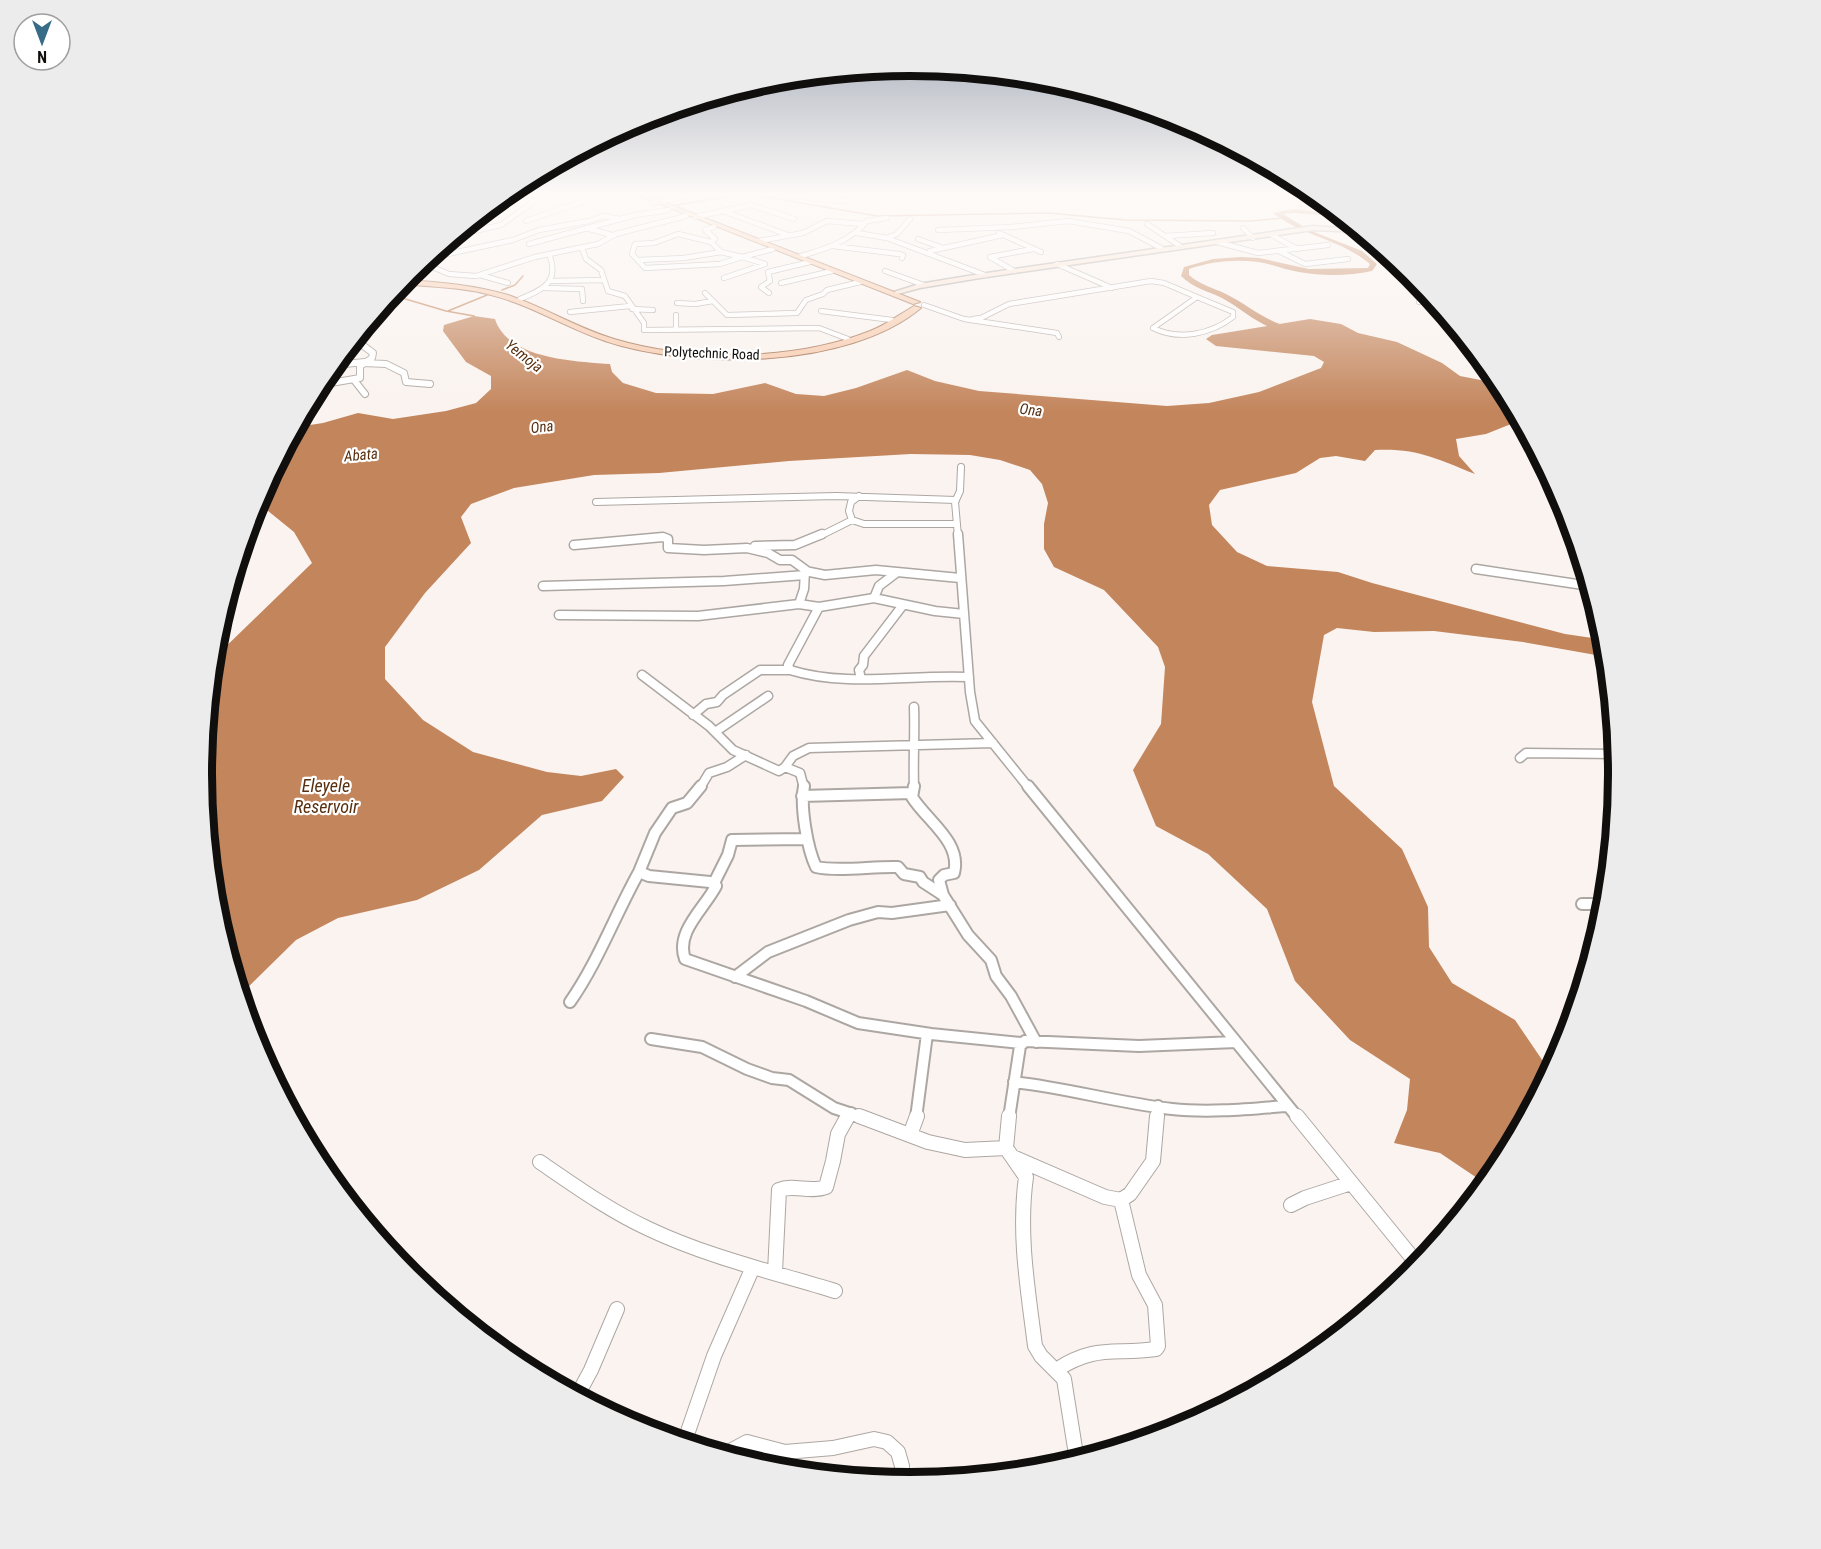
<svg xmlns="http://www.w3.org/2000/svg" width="1821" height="1549" viewBox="0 0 1821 1549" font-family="'Roboto Condensed',sans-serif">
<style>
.water{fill:#c3855c}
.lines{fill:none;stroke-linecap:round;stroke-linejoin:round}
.stream{stroke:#c3855c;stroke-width:1.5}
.river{fill:#c3855c;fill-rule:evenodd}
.minor-far4-casing{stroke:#ada7a3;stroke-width:6}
.minor-far3-casing{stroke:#ada7a3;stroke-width:8}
.minor-far2-casing{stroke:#ada7a3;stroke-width:11}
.minor-far1-casing{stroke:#ada7a3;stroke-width:14}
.minor-casing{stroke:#ada7a3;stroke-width:16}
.secondary-casing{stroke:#ada7a3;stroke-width:3}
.primary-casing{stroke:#a37251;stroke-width:2}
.minor-far4{stroke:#fff;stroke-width:4.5}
.minor-far3{stroke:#fff;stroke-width:6}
.minor-far2{stroke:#fff;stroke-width:8}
.minor-far1{stroke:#fff;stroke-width:10}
.minor{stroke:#fff;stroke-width:14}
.secondary{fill:#fbe5d6;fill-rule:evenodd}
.primary{fill:#f7caad;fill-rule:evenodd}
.labels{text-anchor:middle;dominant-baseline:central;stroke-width:4.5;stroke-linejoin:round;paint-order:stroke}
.far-street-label{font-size:14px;fill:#110f0d;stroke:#fff}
.far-water-label{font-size:15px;font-style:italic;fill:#572e0e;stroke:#fff}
.water-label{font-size:18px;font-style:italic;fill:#572e0e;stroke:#fff}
.rim{fill:none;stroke:#110f0d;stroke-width:8}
</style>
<rect width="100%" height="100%" fill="#faf3ef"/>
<path class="water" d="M 474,316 L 495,319 C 508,359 573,361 610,364 L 612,372 L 623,383 L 656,393 L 713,394 L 765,383 L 796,394 L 824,396 L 856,388 L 907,370 L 935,381 L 979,391 L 1167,406 L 1209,403 L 1259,392 L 1321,368 L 1324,362 L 1314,356 L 1216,346 L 1206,339 L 1212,335 L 1310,319 L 1341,324 L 1358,333 L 1397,342 L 1442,363 L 1460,376 L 1501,384 L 1510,401 L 1509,402 L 1521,420 L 1486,434 L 1456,439 L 1459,456 L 1475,474 C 1437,459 1418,448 1375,450 L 1365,461 L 1336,456 L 1320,458 L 1296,473 L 1220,490 L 1209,505 L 1212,525 L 1237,552 L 1267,566 L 1338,572 L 1372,583 L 1565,634 L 1606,640 L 1607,657 L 1523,642 L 1434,631 L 1374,632 L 1337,628 L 1324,635 L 1312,702 L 1334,786 L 1402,849 L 1428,907 L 1429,947 L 1452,983 L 1515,1020 L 1551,1073 L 1499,1168 L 1486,1184 L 1440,1153 L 1394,1143 L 1407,1110 L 1410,1079 L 1350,1040 L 1295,981 L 1267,909 L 1208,854 L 1156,826 L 1133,770 L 1161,724 L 1165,667 L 1158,647 L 1104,590 L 1054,567 L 1044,549 L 1044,524 L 1048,503 L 1042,484 L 1030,470 L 1000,460 L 970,455 L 911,454 L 789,461 L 659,473 L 594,475 L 514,488 L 471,504 L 461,517 L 471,543 L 425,593 L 385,647 L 385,679 L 423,720 L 473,752 L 547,772 L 581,776 L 616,769 L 624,777 L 602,801 L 542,815 L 479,870 L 417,900 L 338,918 L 296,940 L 240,995 L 216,912 L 202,774 L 213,659 L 312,563 L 294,532 L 257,502 L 297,427 L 323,423 L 358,413 L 393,419 L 446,411 L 476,403 L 491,389 L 491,376 L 466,362 L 443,331 L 444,325 Z"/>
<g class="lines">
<path class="stream" d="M 672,206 L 735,195 L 760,196 L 877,216 L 1048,213 L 1126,220 L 1251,221 L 1284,218
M 502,290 L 515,285 L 523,276
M 392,295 L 446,311 L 474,316 L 474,319
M 448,311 L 487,295"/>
<path class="river" d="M 1294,209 L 1339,214 L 1343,217 L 1294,213 L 1283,214 L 1309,230 L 1362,251 L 1377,264 L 1372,271 C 1349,276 1322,276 1299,272 C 1285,270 1272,264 1258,262 C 1235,259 1211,261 1189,269 L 1189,275 C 1200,285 1214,288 1226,294 C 1248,305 1265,321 1289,327 L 1289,331 C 1265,332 1243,309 1222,298 C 1208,291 1193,288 1181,276 L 1184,267 L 1213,259 L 1241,257 L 1259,258 L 1309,269 L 1368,268 L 1370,264 C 1342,240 1302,236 1273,213 Z"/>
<defs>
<path id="minor-far4" d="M 785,195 L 839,201 L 848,200 L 854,195
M 652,203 L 690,195
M 1301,204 L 1325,203
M 723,211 L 788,235
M 479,216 L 485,212
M 695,217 L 752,205 L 794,219
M 526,221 L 601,195
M 1147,224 L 1180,246
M 586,228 L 612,235
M 1243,228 L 1253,238
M 938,230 L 1011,227 L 1068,221 L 1129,231 L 1161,248
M 1359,230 L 1362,242
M 857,233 L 887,238 L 985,275
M 999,233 L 1041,252
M 678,234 L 711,242 L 721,252 L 742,257 L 720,264 L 645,268 L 632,254 L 635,244 L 654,243 Z
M 456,235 L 501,225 L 543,195
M 1272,235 L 1297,249
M 1165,236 L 1213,233
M 887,238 L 897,234 L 910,219
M 918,239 L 943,248
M 759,241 L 803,233 L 827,221 L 863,224
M 711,242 L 715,239 L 705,230 L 714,227
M 1217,242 L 1258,253 L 1328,245
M 529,244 L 635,215 L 669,210
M 833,246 L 899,254 L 903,255 L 902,258
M 582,248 L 586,259 L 601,270 L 608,291 L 625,296 L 644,323 L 644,330 L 819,328 L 848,339
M 930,251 L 1003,235
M 1279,251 L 1305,264 L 1348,259
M 801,256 C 826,249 850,241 867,221 L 887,218
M 742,257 L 765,264
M 742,257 L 773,249
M 429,258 L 513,240 L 539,230 L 589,221 L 603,216 L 620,219
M 638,260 L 684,258 L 721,252
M 423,263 L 449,274 L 476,276 L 535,257 L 598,244 L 616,234 L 686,216
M 1057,264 L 1112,288
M 885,271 L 924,285
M 1014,271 L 990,257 L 1033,249
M 480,275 L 508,283
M 724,278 L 765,264
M 549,281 L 603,280
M 781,283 L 832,271
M 544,288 L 582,289 L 583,301
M 705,293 L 727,315
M 769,293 L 761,287 L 770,281 L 768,272 L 810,262
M 1197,297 L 1233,312 L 1233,317 C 1211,334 1179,341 1153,328 Z
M 520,299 C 544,289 560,282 549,254
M 1419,302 L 1426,291
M 677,303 L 695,304 L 713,301
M 924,305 L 964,319 L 1057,333 L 1059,337
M 632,309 L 653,310
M 821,311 L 892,320
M 570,312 L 630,306
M 676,315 L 676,330
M 727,315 L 797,313 L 806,300 L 823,294 L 827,290 L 860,282
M 973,319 L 981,318 L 1009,304 L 1151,281 L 1164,283 L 1197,297
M 355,340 L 359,343"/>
<path id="minor-far3" d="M 364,363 L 386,364 L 404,373 L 406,382 L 430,384
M 334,365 L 365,362
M 354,380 L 365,394
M 319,385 L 360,378 L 360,366 L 372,358 L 373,353 L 357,341
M 859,496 L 851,502 L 849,511 L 852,520 L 864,524 L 957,524
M 596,502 L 836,496 L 956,500
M 820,536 L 852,520
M 958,536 L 955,502 L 960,491 L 961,467"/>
<path id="minor-far2" d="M 958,534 L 970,692 L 975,721 L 1029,788
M 574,545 L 663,537 L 668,539 L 668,548 L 704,550 L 747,548 L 768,553 L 780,560 L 792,560 L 807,571
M 755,546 L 795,545 L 822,534
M 1476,569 L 1590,586
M 960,578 L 876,570 L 825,575 L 805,571 L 804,589 L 799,604 L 819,607 L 874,598 L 935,611 L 964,614
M 543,586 L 724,581 L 805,575
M 874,598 L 879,586 L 896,573
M 819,607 L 788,665 L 790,670 C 848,688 909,674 969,677
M 559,615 L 698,616 L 799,604
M 642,675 L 709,726 L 733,750 L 779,771 L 785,767
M 861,679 L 859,670 L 863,665 L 864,656 L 903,605
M 693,715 L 706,704 L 717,702 L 723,695 L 760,670 L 790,670
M 715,732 L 768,696
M 1520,758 L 1526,753 L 1617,754
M 700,788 L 709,773 L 727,767 L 746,755
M 804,788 L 800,773 L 785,767 L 793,756 L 809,748 L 993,743
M 914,788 C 913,760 915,734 914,707"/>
<path id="minor-far1" d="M 701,786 L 687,803 L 672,808 L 655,833 L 639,872 L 649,876 L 710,882 L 716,886 C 704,909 675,932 685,959 L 806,1001 L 858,1023 L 931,1034 L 1021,1043
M 804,786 C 800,806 807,848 816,867 C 839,872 873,866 898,867 L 904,874 L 920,877 L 923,882 L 943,895
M 914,786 L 912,797 C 927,821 962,842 954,873 L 944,875 L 939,880 L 943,895 L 968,935 L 991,960 L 996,976 L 1011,996 L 1036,1042
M 1028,786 L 1298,1118
M 802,796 L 912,793
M 714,883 L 728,855 L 732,840 L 806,839
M 1582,904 L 1606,904
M 735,977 L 768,952 L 849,920 L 878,912 L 892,913 L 950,905
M 570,1002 C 598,962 615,915 639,872
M 651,1039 L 702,1047 L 747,1069 L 772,1078 L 789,1080 L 834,1108 L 864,1118
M 1014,1082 C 1067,1088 1119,1103 1172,1109 C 1209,1113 1249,1109 1286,1106
M 847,1118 L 851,1113
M 916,1118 L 927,1034
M 1009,1118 L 1020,1046 L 1025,1041 L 1139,1046 L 1236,1042
M 1157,1118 L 1158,1106"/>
<path id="minor" d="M 859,1116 L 928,1142 L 965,1150 L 1006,1148
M 1009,1116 L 1006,1148 L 1026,1177 C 1018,1234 1028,1290 1035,1346 L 1041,1356 L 1064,1379 L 1077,1461
M 1297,1116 L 1419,1266
M 910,1135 L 917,1116
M 1013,1157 L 1105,1197 L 1121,1200 L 1130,1194 L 1153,1161 L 1157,1116
M 540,1162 C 575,1186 610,1211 649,1229 C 708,1257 773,1272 835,1291
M 1291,1205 L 1305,1198 L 1351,1183
M 775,1272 L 779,1190 C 794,1184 810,1193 826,1187 L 833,1161 L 838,1134 L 848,1116
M 1056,1370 C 1096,1344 1114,1355 1156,1349 L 1158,1346 L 1155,1305 L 1139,1275 L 1121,1200
M 577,1396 L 591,1370 L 617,1309
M 684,1443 L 714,1356 L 753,1267
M 723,1455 L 747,1442 L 785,1452 L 833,1448 L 874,1439 L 887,1442 L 898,1452 L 902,1466 L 902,1482"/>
<path id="secondary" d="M 1313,226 L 1357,229 L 1361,232 L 1313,230 L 980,278 L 920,288 L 894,295 L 891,293 L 919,284 L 980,274 Z"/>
<path id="primary" d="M 637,195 L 646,195 L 920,302 L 913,304 Z
M 404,280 C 439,282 474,285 508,295 C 544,307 577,328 614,339 C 691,362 795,361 870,331 C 886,325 900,314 914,306 L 921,308 C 848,369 691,370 605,341 C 566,328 531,305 491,295 C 462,287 431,287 401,284 Z"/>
</defs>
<use href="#minor-far4" class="minor-far4-casing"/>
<use href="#minor-far3" class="minor-far3-casing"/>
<use href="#minor-far2" class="minor-far2-casing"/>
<use href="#minor-far1" class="minor-far1-casing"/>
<use href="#minor" class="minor-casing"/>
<use href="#secondary" class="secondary-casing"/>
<use href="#primary" class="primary-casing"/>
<use href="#minor-far4" class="minor-far4"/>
<use href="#minor-far3" class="minor-far3"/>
<use href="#minor-far2" class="minor-far2"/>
<use href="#minor-far1" class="minor-far1"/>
<use href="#minor" class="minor"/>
<use href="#secondary" class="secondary"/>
<use href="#primary" class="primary"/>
</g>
<linearGradient id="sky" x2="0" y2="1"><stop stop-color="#99a1b0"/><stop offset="0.47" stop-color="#fdfaf8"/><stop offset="1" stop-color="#fdfaf8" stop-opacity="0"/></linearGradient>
<rect width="1821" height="412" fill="url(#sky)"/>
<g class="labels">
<g class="far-street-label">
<text transform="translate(712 353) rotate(2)">Polytechnic Road</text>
</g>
<g class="far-water-label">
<text transform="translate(524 356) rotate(38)">Yemoja</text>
<text transform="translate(1031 410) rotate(7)">Ona</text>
<text transform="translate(542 427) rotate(-7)">Ona</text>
<text transform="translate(361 455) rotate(-5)">Abata</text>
</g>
<g class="water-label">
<text x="326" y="785">Eleyele<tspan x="326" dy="21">Reservoir</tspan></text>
</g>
</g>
<path d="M0 0H1821V1549H0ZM212 774a698 698 0 1 1 1396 0a698 698 0 1 1-1396 0Z" fill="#ececec" fill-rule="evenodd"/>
<path class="rim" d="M212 774a698 698 0 1 1 1396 0a698 698 0 1 1-1396 0Z"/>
<g transform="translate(42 42) rotate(180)"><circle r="28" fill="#ffffff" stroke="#a09f9e" stroke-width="1.5"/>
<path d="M0-4.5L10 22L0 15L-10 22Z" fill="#376c88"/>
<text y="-9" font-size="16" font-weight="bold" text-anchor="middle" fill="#110f0d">N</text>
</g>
</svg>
